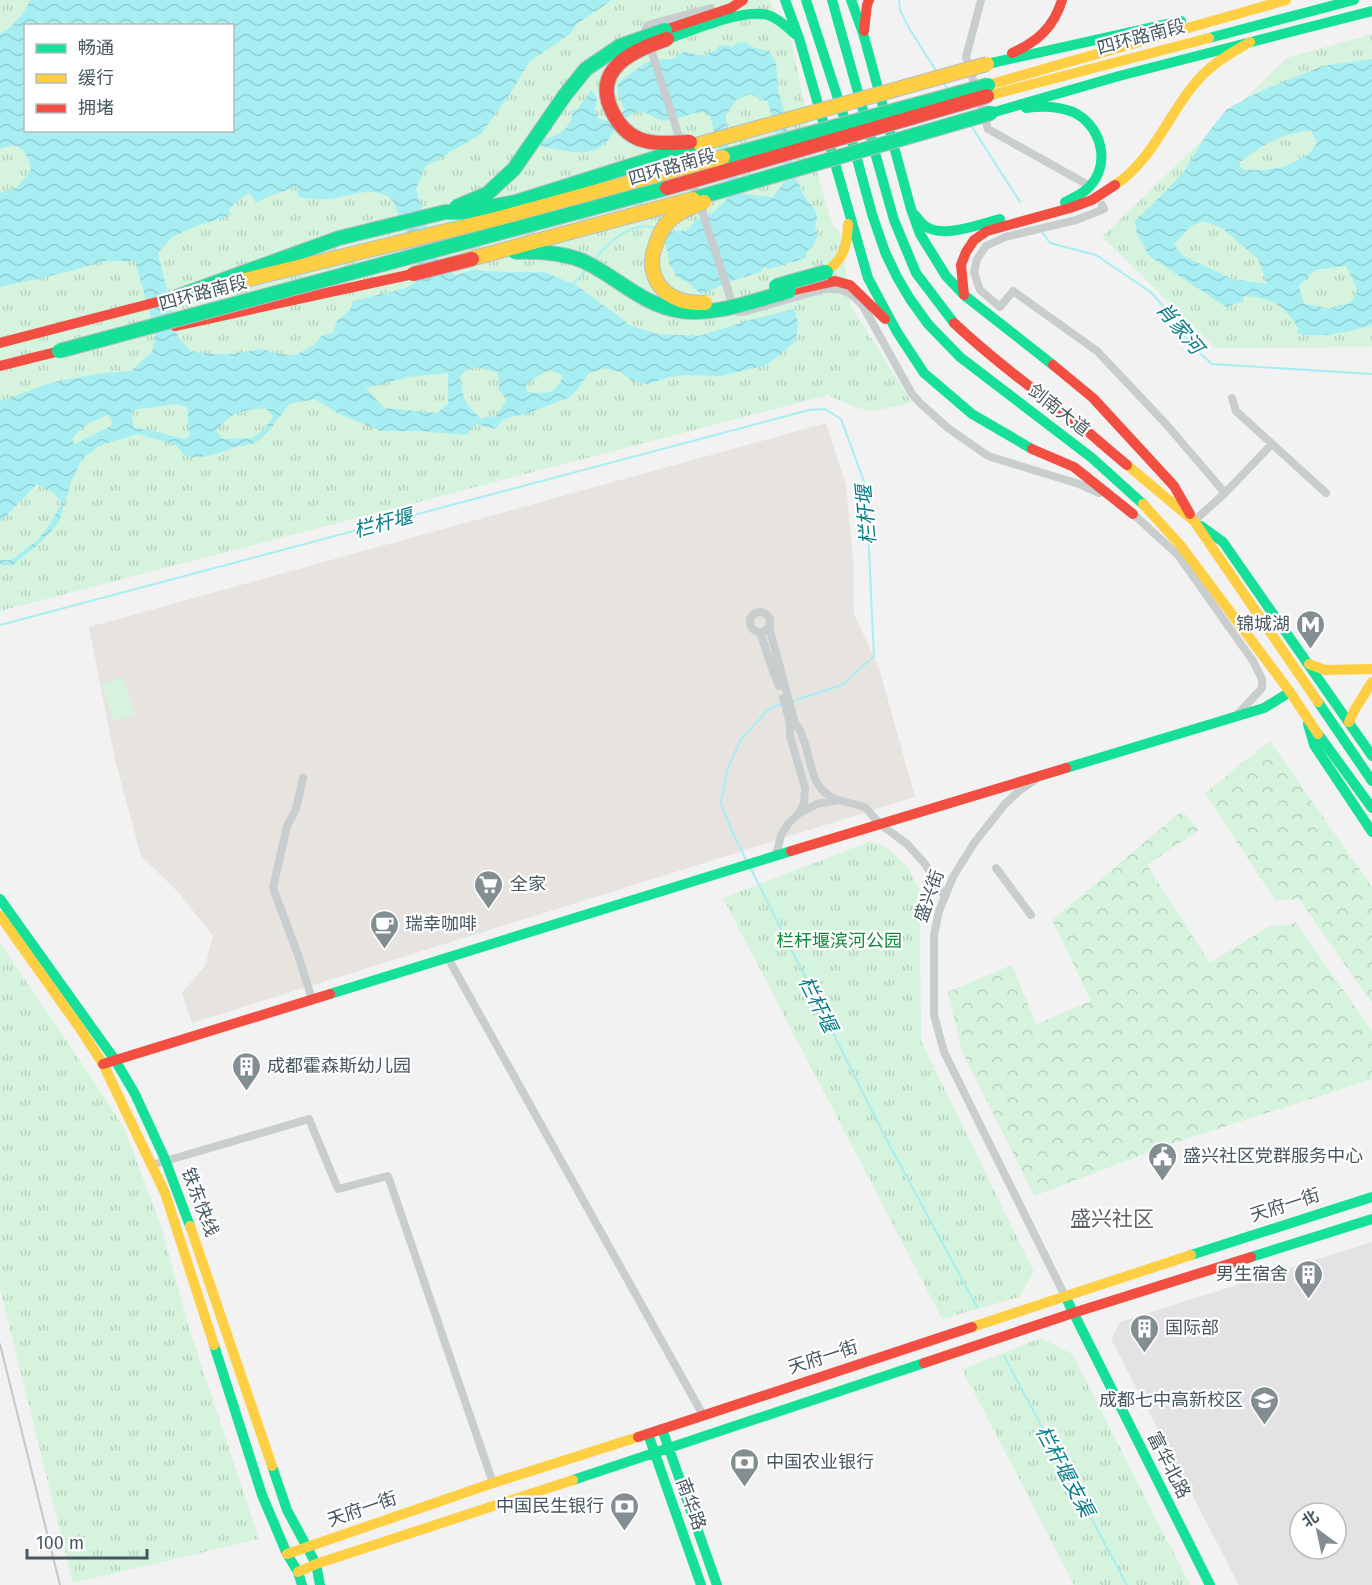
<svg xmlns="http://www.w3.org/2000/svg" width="1372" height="1585" viewBox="0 0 1372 1585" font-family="'Fira Sans','Noto Sans SC',sans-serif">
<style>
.commercial{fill:#e7e4e0}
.education{fill:#e3e3e4;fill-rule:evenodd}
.forest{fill:url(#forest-crowns)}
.park{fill:url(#park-tufts);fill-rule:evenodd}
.garden{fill:#d5f3dd}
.water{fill:url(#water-waves);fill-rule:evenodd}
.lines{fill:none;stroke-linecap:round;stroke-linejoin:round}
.stream{stroke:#a7eef3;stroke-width:2}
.street{stroke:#c8cdce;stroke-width:8}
.fast{stroke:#16e098;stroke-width:10}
.slow{stroke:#ffcf43;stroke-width:10}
.jam{stroke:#f24e42;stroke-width:10}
.rail{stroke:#c5c8c9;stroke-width:2}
.fast-bridge-casing{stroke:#b6bdc2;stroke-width:16;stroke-linecap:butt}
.slow-bridge-casing{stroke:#b6bdc2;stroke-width:16;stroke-linecap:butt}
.jam-bridge-casing{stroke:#b6bdc2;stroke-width:16;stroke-linecap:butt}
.fast-bridge{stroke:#16e098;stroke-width:14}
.slow-bridge{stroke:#ffcf43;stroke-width:14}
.jam-bridge{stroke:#f24e42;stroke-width:14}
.labels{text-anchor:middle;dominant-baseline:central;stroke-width:4.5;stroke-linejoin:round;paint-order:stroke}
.street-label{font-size:18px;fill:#475860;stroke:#fff}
.poi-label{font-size:18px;fill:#475860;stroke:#fff;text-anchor:start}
.park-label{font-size:18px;fill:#10893c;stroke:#fff}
.water-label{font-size:20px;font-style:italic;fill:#067e87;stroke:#fff}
.quarter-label{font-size:21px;fill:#5d6267;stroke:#fff}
</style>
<defs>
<pattern id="forest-crowns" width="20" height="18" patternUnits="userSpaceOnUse" patternTransform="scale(1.5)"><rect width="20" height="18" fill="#d5f3dd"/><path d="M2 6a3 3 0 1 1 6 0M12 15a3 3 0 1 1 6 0" fill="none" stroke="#b8d2c0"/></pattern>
<pattern id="park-tufts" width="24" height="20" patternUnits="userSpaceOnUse" patternTransform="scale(1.5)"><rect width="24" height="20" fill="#d5f3dd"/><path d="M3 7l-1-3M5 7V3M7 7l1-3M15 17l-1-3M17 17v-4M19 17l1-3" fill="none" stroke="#b8d2c0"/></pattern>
<pattern id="water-waves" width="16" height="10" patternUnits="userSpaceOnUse" patternTransform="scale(1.5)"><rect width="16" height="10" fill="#a7eef3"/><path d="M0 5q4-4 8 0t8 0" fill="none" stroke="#91ced3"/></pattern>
</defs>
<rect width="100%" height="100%" fill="#f2f2f2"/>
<path class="commercial" d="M 826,423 L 846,485 L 853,557 L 854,614 L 879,668 L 915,797 L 192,1023 L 182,993 L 205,966 L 213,936 L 180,894 L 141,856 L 115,760 L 89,627 Z"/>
<path class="education" d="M 1372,1242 L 1372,1585 L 1239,1585 L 1111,1339 L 1120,1322 ZM 1300,1513 L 1336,1513 L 1336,1549 L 1300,1549 Z"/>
<path class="forest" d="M 1270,741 L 1372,887 L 1372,1003 L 1299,899 L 1275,900 L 1205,793 Z
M 1182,811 L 1199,830 L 1147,865 L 1210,963 L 1268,927 L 1296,923 L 1372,1031 L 1372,1079 L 1165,1146 L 1034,1196 L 962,1051 L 948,992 L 1012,965 L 1036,1024 L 1091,1001 L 1052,920 Z"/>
<path class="park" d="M 0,0 L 769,0 L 791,38 L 819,179 L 832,224 L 840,232 L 851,306 L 912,403 L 873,411 L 857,408 L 828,395 L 0,611 ZM 26,26 L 232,26 L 232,130 L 26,130 Z
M 1372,34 L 1372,347 L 1216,348 L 1102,237 L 1287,58 Z
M 871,841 L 889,849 L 908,868 L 922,894 L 920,930 L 921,1041 L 1034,1272 L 1019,1297 L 942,1319 L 723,898 Z
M 0,943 L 91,1077 L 124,1128 L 161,1226 L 189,1328 L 259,1539 L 73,1583 L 0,1289 Z
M 1041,1338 L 1072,1354 L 1190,1585 L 1074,1585 L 962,1369 Z"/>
<path class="garden" d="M 123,677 L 134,714 L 114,721 L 102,684 Z"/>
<path class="water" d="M 30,0 L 612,0 L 578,23 L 570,34 L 529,62 L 510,94 L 481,134 L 425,167 L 416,189 L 439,265 L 441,268 L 456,275 L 473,270 L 506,272 L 544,272 L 576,285 L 633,327 L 659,334 L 699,336 L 750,320 L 794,309 L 798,322 L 796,341 L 767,365 L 721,376 L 685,375 L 670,377 L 648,384 L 632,381 L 620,372 L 604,368 L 588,374 L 576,391 L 568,398 L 528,413 L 504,419 L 495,429 L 476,424 L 466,435 L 419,431 L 381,431 L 339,414 L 315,399 L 289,404 C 279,417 269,434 255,443 C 250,445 242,445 236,447 C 215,454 209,458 186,457 L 176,445 L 138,434 L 100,445 L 82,459 L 71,482 L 59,522 L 41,542 L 13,565 L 0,565 L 0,560 L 11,560 L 38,540 L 51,522 L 62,503 L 54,493 L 37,484 L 0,522 L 0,401 L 54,382 L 104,373 L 131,371 L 152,352 L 156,336 L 135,261 L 105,261 L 67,272 L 0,287 L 0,193 L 17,187 L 31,170 C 27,151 20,140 0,149 L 0,34 C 12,27 25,13 30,0 ZM 26,26 L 232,26 L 232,130 L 26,130 ZM 297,187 L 298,197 C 307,198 318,200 328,199 C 347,197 377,183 393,201 L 422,272 L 417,281 L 406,288 L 353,301 L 350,310 L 337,321 L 333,333 L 321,336 L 315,344 L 296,355 L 279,354 L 262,349 L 231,354 L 212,354 L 190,351 L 178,337 L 158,253 L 172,237 L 196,226 L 232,215 L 228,210 L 242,197 L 250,193 L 256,203 L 269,196 ZM 475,367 L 497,372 L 500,382 L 498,390 L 503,394 L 506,401 L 495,417 L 489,416 L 481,419 C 477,414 471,410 468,405 C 462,396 461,386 460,376 L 465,371 ZM 549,370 L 563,375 C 556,395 547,394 528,392 L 526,388 L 527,383 ZM 448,373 L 448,404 L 437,413 L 384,408 L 366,388 L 409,377 ZM 177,404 L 188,407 L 188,426 L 190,434 L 187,439 C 169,436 152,429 134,428 L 131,413 L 138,409 ZM 265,408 L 273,416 L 265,429 L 252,438 L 223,439 L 216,431 C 233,411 240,411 265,408 ZM 108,415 L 113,425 L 75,444 L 72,440 C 80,426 93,421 108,415 Z
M 745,42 L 755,48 L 769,51 L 776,63 L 778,91 L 782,103 L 796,180 L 804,196 L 816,211 L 817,218 L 815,229 L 818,235 L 812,248 L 806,252 L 806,258 L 769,269 L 766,267 L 762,269 L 761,272 L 734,280 L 701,294 L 690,284 L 676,276 L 670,264 L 666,245 L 659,237 L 659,227 L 672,232 L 687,230 L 697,219 L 711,214 L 728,198 L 711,118 L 705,112 L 694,113 L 672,120 L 662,121 L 646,113 L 633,113 C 628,117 622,121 618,125 C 613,131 610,140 603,145 C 581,161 557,146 533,146 L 541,139 C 556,139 575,126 572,110 L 578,109 L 591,90 L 597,98 L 595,109 L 598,118 L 607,121 L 625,110 L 618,93 L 618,83 C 642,66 642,59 674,59 C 683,48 687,53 699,55 C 704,55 710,53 715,51 L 719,46 L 724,45 L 733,47 L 737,43 ZM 750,94 L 768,102 L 787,179 L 772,197 L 743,194 L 727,140 L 726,115 L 736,100 Z
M 1372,59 L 1372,325 C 1348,332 1321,339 1296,333 L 1299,330 C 1286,306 1271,297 1244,296 L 1243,302 L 1230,305 L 1229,309 L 1149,256 L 1138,235 L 1134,221 L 1152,205 L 1183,173 L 1209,131 L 1227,109 L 1263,90 L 1322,66 ZM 1311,130 L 1317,143 L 1308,155 L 1284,167 L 1264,170 L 1246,170 L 1240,167 L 1240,162 C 1262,145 1282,133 1311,130 ZM 1203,221 L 1222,228 L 1258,259 L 1267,284 L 1232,279 L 1182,255 L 1174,244 L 1191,226 ZM 1346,266 L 1358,291 L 1350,303 L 1330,308 L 1304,304 L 1299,286 L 1315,270 Z"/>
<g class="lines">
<path class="stream" d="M 899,0 L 900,10 L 909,28 L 938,74
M 942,81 L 949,91
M 970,124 L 1020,202
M 1042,232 L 1050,243 L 1096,255 L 1152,293 L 1172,317 L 1190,344 L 1212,364 L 1372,374
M 593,261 C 608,243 633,218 658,229
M 571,286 L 586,270
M 0,625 L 809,410 L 825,409 L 841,419 L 866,487 L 874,656 L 842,685 L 790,702
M 747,862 L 731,829 L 721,803 L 727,770 L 741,739 L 770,708 L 782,704
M 750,867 L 884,1135 L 977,1307
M 1004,1356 L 1127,1585"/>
<path class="street" d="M 981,0 L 966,57 L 988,129 L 1088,185
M 689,168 L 645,31 L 647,26 L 651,24 L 711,8
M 692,180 L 734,309 L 738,312 L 747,311 L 823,289 C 842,288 851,291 863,306 L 912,394 L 920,403 L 948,428 L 988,456 L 1079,484 L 1099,493
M 1102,205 L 1104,209 L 1076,220 L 1005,237 L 986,246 L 977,259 L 974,272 L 980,290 L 1000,307 L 1013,291 L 1097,351 L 1166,424 L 1225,493
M 1232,398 L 1236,411 L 1326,493
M 1132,513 L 1178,555 L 1253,661 L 1262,679 L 1262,688 L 1237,715
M 1194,521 L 1225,493 L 1272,444
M750 622a10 10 0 1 1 20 0a10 10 0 1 1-20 0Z
M 769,627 L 795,723 C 798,727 801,731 802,736 C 813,760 808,788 837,800
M 760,632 L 773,671 L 779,686
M 783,698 L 790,723 L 790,736 L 805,788 L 804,804 L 799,813
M 303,778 L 296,809 L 287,826 L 273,888 L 298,955 L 312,999
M 1035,780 L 1019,791 L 1005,804 L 974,843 L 953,877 L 939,911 L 934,935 L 934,1015 L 944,1052 L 1065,1296
M 776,855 L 781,835 L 788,824 L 798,814 L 817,804 L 838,800 L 865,807 L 880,824 L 907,844 L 925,864 L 945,897
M 996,868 L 1031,915
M 448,958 L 703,1415
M 152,1165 L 309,1119 L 338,1189 L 388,1176 L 493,1483"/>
<path class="fast" d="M 785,0 L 799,38 L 868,278 L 897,332 L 924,373 L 972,414 L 1032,449
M 806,0 L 854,148 L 872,214 L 885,252 L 897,277 L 910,299 L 928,324 L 960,357 L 1092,458 L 1143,504
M 832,0 L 894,220 L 916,273 L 954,323
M 851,0 L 863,33 L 911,209 L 920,234 L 946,276 L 964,295 L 1053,365
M 1209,38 L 1354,0
M 667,39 C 692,31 743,8 768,15 C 778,18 787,27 795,34
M 987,64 L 1181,21
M 1026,108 C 1041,106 1058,106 1073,112 C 1101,125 1112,164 1089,187 C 1083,194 1073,198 1065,202
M 991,113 L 1119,76 L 1372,11
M 915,215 C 918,219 921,223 925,226 C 943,239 980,224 1000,219
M 1201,526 L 1223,542 L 1372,756
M 1318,702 L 1372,781
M 1308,724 L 1314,745 L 1372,832
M 1318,734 L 1372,808
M 1066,768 L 1264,708 L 1290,692
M 0,899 L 115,1060 L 135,1094 L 164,1157 L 190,1226
M 330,994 L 791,851
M 1191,1255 L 1372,1197
M 1251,1257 L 1372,1219
M 1065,1296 L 1210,1585
M 214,1345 L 262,1495 L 287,1554 L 298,1572 L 302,1585
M 662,1429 L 717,1585
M 648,1434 L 701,1585
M 272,1466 L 287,1510 L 316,1564 L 320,1585
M 573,1480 L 924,1363"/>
<path class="slow" d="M 988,85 L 1286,0
M 987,96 L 1209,38
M 1115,185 C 1151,161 1166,120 1192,87 C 1209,65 1226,56 1250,42
M 826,272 C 844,258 847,247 848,224
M 1127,465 L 1194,521 L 1318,702
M 1143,504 L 1181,546 L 1290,692 L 1318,734
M 1309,664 L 1325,670 L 1372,669
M 1349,722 L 1355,709 L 1372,682
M 0,916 L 79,1027 L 103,1064 L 165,1193 L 214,1345
M 190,1226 L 272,1466
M 972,1327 L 1191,1255
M 287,1554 L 493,1483 L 638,1437
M 298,1572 L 316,1564 L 573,1480"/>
<path class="jam" d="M 665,30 L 731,8 L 743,0
M 864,31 L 867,5 L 869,0
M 1012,53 C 1037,42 1054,27 1062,0
M 789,291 L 835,281 L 850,285 L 885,319
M 964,295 L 961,265 L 966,252 L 974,240 L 987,231 L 1070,208 L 1092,200 L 1115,185
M 954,323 C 989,356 1027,385 1066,414 C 1087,430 1106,448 1127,465
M 175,326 L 413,274
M 0,343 L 176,297
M 1053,365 L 1093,398 L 1174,486 L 1190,514
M 0,366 L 68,349
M 1032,449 L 1074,467 L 1133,514
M 791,851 L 1066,768
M 103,1064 L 330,994
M 924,1363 L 1073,1313 L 1251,1257
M 638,1437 L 972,1327"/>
<path class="rail" d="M 0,1344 L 60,1585"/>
<defs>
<path id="fast-bridge" d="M 723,157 L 988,85
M 693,199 L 991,113
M 456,207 L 487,194 L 514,169 L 565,95 L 586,69 L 620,46 L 665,30
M 515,252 C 538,251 561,252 583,261 C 616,276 643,306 681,311 C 717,316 755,300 789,291
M 776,286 L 826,272
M 176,297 L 339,238 L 445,212 L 462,212 L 516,202 L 700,144
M 59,351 L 667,188"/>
<path id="slow-bridge" d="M 700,144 L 987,64
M 704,202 C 692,207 677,212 668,222 C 661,229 658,238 655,247 C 647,268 656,291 678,299 C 686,303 696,303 705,303
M 463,261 L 693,199
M 245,280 L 496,219 L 723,157"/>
<path id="jam-bridge" d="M 667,39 C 634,50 590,69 613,113 C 618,123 627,134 639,139 C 655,145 674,143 690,142
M 667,188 L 987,96
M 413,274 L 472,259"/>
</defs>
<use href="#fast-bridge" class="fast-bridge-casing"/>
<use href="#slow-bridge" class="slow-bridge-casing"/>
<use href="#jam-bridge" class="jam-bridge-casing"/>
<use href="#fast-bridge" class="fast-bridge"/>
<use href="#slow-bridge" class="slow-bridge"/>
<use href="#jam-bridge" class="jam-bridge"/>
</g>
<defs>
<symbol id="metro-pin" viewBox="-11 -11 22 30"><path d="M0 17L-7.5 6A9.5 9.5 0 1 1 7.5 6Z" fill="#838e93" stroke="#fff"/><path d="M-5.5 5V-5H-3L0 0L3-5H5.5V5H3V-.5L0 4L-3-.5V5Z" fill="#fff"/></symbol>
<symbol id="supermarket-pin" viewBox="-11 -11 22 30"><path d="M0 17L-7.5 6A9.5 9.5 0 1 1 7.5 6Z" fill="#838e93" stroke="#fff"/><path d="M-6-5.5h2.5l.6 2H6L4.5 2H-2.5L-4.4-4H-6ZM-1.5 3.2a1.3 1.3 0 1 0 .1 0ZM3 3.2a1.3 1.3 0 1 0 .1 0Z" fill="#fff"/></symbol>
<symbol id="cafe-pin" viewBox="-11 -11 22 30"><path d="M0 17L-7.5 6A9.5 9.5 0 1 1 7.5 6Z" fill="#838e93" stroke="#fff"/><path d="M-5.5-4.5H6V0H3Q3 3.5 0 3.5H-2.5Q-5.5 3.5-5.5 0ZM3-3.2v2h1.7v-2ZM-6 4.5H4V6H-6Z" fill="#fff"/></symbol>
<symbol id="building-pin" viewBox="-11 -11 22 30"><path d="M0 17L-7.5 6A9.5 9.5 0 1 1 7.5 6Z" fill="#838e93" stroke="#fff"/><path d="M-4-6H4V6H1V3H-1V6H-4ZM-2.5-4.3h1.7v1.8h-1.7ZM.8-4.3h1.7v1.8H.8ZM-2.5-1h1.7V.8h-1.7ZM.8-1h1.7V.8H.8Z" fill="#fff"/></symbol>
<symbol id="civic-pin" viewBox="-11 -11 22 30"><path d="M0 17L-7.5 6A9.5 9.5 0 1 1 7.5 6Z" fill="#838e93" stroke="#fff"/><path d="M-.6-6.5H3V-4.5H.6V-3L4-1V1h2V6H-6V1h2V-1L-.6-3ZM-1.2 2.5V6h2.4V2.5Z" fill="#fff"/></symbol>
<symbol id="school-pin" viewBox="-11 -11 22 30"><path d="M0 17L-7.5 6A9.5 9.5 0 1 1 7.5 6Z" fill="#838e93" stroke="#fff"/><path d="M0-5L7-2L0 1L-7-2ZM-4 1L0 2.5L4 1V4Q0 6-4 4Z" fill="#fff"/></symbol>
<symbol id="bank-pin" viewBox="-11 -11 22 30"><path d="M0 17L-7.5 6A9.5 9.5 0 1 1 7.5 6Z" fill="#838e93" stroke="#fff"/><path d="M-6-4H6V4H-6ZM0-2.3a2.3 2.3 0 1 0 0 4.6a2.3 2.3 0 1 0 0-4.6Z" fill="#fff"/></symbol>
</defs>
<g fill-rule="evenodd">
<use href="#metro-pin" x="1294" y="608" width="33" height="45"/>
<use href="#supermarket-pin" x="472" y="868" width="33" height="45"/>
<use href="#cafe-pin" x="368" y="908" width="33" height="45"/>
<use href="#building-pin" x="230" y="1050" width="33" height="45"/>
<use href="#civic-pin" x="1146" y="1140" width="33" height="45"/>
<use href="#building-pin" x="1292" y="1258" width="33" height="45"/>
<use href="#building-pin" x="1128" y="1312" width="33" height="45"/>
<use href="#school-pin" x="1248" y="1384" width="33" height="45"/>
<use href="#bank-pin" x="728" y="1446" width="33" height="45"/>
<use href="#bank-pin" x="608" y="1490" width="33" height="45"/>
</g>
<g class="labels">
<g class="street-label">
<text transform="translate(1141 37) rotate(-15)">四环路南段</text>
<text transform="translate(672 167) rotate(-16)">四环路南段</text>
<text transform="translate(203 293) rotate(-15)">四环路南段</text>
<text transform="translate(1059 410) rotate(38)">剑南大道</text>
<text transform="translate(929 896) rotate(-70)">盛兴街</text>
<text transform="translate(200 1202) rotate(69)">铁东快线</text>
<text transform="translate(1285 1205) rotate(-18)">天府一街</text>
<text transform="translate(823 1357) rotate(-18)">天府一街</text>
<text transform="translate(1169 1465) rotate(63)">富华北路</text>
<text transform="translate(691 1504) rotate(70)">南华路</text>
<text transform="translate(362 1509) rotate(-19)">天府一街</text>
</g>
<g class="poi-label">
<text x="1290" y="624" text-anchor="end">锦城湖</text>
<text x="510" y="884">全家</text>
<text x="405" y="924">瑞幸咖啡</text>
<text x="267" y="1066">成都霍森斯幼儿园</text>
<text x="1183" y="1156">盛兴社区党群服务中心</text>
<text x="1288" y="1274" text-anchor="end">男生宿舍</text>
<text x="1165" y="1328">国际部</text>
<text x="1243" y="1400" text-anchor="end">成都七中高新校区</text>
<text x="766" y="1462">中国农业银行</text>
<text x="604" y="1506" text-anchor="end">中国民生银行</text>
</g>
<g class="park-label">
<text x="839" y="941">栏杆堰滨河公园</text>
</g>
<g class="water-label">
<text transform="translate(1180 328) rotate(50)">肖家河</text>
<text transform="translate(866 515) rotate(-95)">栏杆堰</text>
<text transform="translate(383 523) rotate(-15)">栏杆堰</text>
<text transform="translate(818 1004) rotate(63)">栏杆堰</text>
<text transform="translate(1065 1471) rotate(62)">栏杆堰支渠</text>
</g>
<g class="quarter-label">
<text x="1112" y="1219">盛兴社区</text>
</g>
</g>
<rect x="24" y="24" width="210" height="108" fill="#ffffff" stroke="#b5bcbf" stroke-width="1.5"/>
<rect x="36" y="44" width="30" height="9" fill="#16e098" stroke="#b5bcbf" stroke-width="1.5"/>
<text x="78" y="54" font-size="18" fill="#475860">畅通</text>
<rect x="36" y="74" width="30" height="9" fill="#ffcf43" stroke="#b5bcbf" stroke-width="1.5"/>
<text x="78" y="84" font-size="18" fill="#475860">缓行</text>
<rect x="36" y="104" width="30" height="9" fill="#f24e42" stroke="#b5bcbf" stroke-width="1.5"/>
<text x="78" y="114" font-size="18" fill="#475860">拥堵</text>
<g transform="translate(1318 1531) rotate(327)"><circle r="28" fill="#ffffff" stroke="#b5bcbf" stroke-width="1.5"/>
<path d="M0-4.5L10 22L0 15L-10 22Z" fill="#838e93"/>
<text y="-9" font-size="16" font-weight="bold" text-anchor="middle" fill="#475860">北</text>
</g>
<path d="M27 1549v9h120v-9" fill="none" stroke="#475860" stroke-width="3"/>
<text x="36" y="1549" font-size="18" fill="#475860" stroke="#ffffff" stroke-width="4.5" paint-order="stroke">100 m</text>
</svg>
